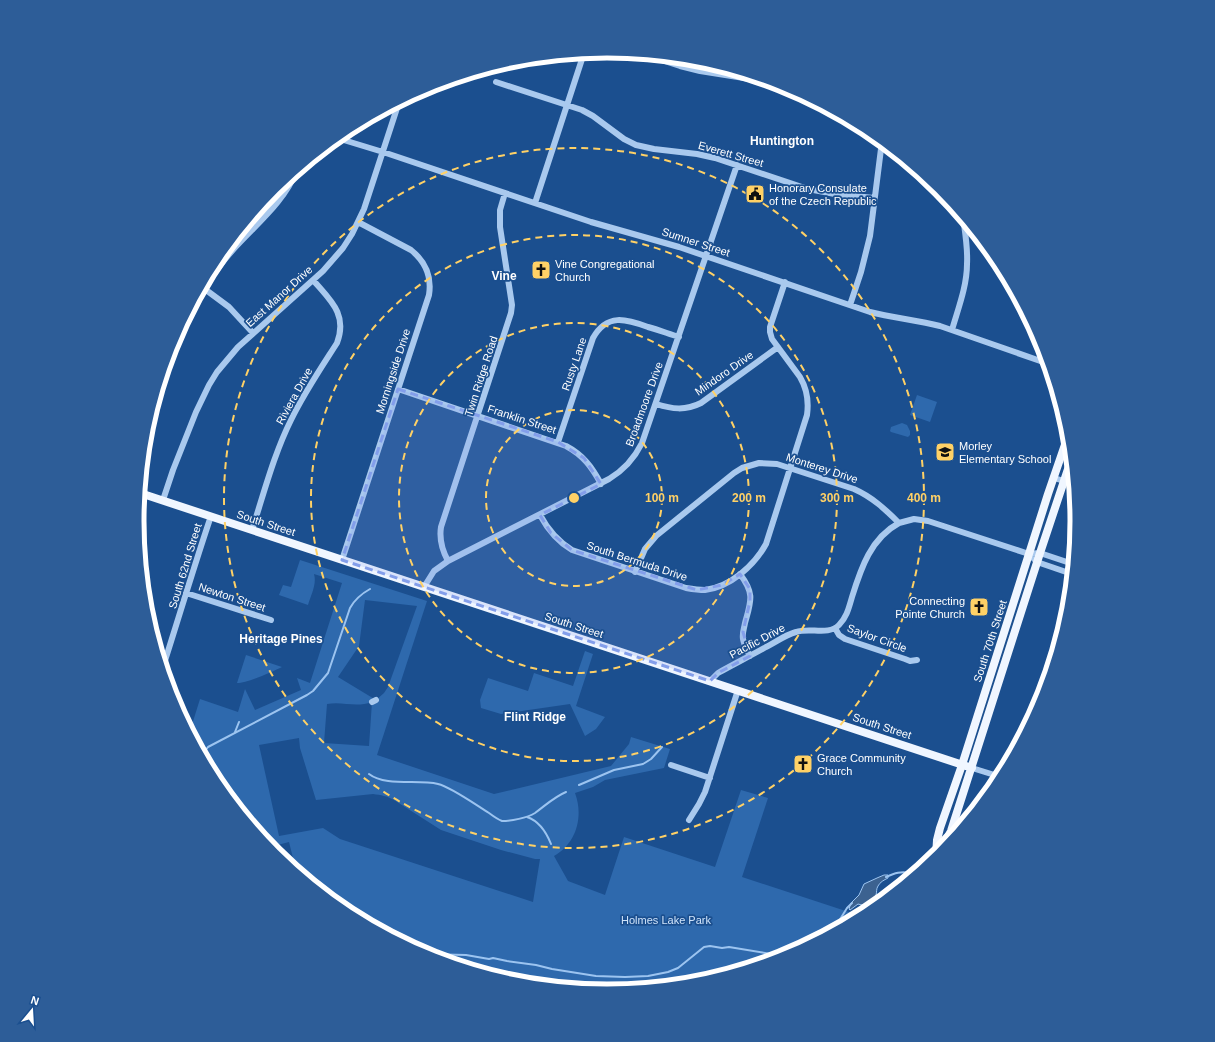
<svg xmlns="http://www.w3.org/2000/svg" width="1215" height="1042" viewBox="0 0 1215 1042" font-family="Arial,sans-serif">
<style>
.green{fill:#2e69ad;fill-rule:evenodd}
.water{fill:#3c6290;stroke:#9cc4f0}
.lines{fill:none;stroke-linecap:round;stroke-linejoin:round}
.stream{stroke:#9cc4f0;stroke-width:2}
.minor{stroke:#a9c9ee;stroke-width:6}
.major{stroke:#f0f6ff;stroke-width:8}
.marked{fill:#839eea;fill-opacity:0.2;stroke:#839eea;stroke-width:3;stroke-dasharray:8 5;stroke-linejoin:round}
.ring{fill:none;stroke:#ffd166;stroke-width:2;stroke-dasharray:7 5}
.labels{text-anchor:middle;dominant-baseline:central;stroke-width:3.5;stroke-linejoin:round;paint-order:stroke}
.street-label{font-size:11px;fill:#fff;stroke:#1b4f8f}
.poi-label{font-size:11px;fill:#fff;stroke:#1b4f8f;text-anchor:start}
.park-label{font-size:11px;fill:#cfe3fa;stroke:#1b4f8f}
.neighbourhood-label{font-size:12px;font-weight:bold;fill:#fff;stroke:#1b4f8f}
.rim{fill:none;stroke:#fff;stroke-width:5}
.centre{fill:#ffd166;stroke:#1b4f8f;stroke-width:2}
.ring-label{font-size:12px;text-anchor:middle;font-weight:bold;fill:#ffd166;stroke:#1b4f8f;stroke-width:3.5;stroke-linejoin:round;paint-order:stroke}
</style>
<rect width="100%" height="100%" fill="#1b4f8f"/>
<path class="green" d="M 917,395 L 937,402 L 930,422 L 910,415 Z
M 902,423 L 907,425 L 910,431 L 910,435 L 908,437 L 891,432 L 890,431 L 891,427 Z
M 300,560 L 427,601 L 377,755 L 494,794 L 611,766 L 629,744 L 631,737 L 670,749 L 664,768 L 605,780 L 593,787 L 575,793 C 584,817 576,844 554,856 L 568,881 L 605,895 L 624,837 L 715,867 L 741,790 L 768,798 L 742,877 L 861,916 L 787,955 L 699,982 L 607,991 L 516,982 L 427,955 L 346,912 L 296,870 L 289,842 L 270,847 L 217,782 L 190,731 L 200,699 L 238,712 L 245,689 L 255,710 L 301,690 L 297,678 L 310,683 L 342,583 L 314,574 C 317,584 311,595 308,605 L 279,595 L 283,585 L 291,587 ZM 365,600 L 417,606 L 388,687 L 384,693 L 376,700 L 338,677 L 359,646 ZM 372,702 L 369,746 L 324,743 L 327,704 C 343,701 355,708 372,702 ZM 299,738 L 300,748 L 316,800 L 373,794 C 381,795 387,796 394,800 L 441,830 L 501,850 L 535,859 L 540,859 L 533,902 L 340,839 L 323,828 L 279,836 L 259,745 Z
M 585,651 L 593,654 L 576,706 L 605,717 L 596,729 L 585,736 L 570,704 L 501,714 L 481,708 L 480,700 L 488,678 L 528,691 L 534,673 L 573,686 Z
M 246,655 L 282,667 C 272,672 247,683 237,683 Z"/>
<path class="water" d="M 884,875 L 888,875 L 888,878 C 884,880 880,882 878,886 C 876,889 877,892 876,895 C 874,903 866,907 858,904 L 850,910 L 849,909 L 851,903 L 859,895 L 864,884 L 877,878 Z"/>
<g class="lines">
<path class="stream" d="M 235,732 L 239,722
M 202,755 L 208,747 L 307,695 L 313,691 L 328,673 L 350,608 C 355,599 361,594 370,589
M 369,774 C 386,787 418,779 438,784 C 451,787 476,805 489,813 C 493,816 497,819 502,821 C 511,821 527,818 535,813 C 546,805 554,797 566,792
M 579,785 L 614,770 L 643,764 L 651,759 L 662,747
M 527,817 C 539,821 547,834 551,844
M 886,877 C 895,873 901,871 910,873
M 425,954 L 466,955 L 489,959 L 493,958 L 507,961 L 536,965 L 552,969 L 596,976 L 625,977 L 648,976 L 668,972 L 678,968 L 704,947 L 710,946 L 722,948 L 729,947 L 771,954 L 787,954 L 809,943 L 830,931 L 836,926 L 847,908 L 852,903"/>
<path class="minor" d="M 646,55 L 680,66 L 700,71 L 776,83
M 496,82 L 582,110 L 593,116 L 624,139 L 636,145 L 654,149 L 697,154 L 715,158 L 808,189 L 835,194 L 874,198
M 337,138 L 383,152 L 591,222 L 679,247 L 870,312 C 893,318 917,320 940,326 L 1049,364
M 535,203 L 584,53
M 202,287 L 229,307 L 253,333
M 204,288 C 213,275 221,263 232,251 C 255,225 284,203 297,170
M 850,305 L 861,272 L 870,236 L 882,141
M 952,330 C 958,309 967,286 967,264 C 968,248 965,232 963,217
M 398,389 L 566,446 C 583,455 592,467 601,484
M 656,404 C 672,409 685,411 701,403 L 778,347
M 558,442 L 593,338 C 607,313 626,319 648,327 C 659,330 669,334 679,337
M 1054,478 L 1074,484
M 163,500 L 173,470 L 196,412 L 209,385 L 217,372 L 238,347 L 323,271 L 343,248 L 352,234 L 364,209 L 399,102
M 540,515 C 548,530 557,541 572,550 L 686,588 C 692,589 698,590 705,590 C 730,587 754,566 766,544 L 807,415 C 809,401 807,389 800,377 L 772,339 L 770,332 L 770,327 L 785,282
M 252,530 C 264,493 274,454 291,420 C 304,393 321,368 337,343 C 348,314 330,300 313,280
M 1029,554 L 1037,562 L 1072,574
M 342,560 L 429,295 C 432,276 426,262 411,250 L 358,222
M 448,561 C 442,550 439,540 441,527 L 511,313 L 512,305 L 500,227 L 500,210 L 505,193
M 635,572 L 645,549 L 656,536 L 734,473 L 742,468 L 759,463 L 777,464 L 854,489 C 872,497 885,509 899,523 L 914,519 L 928,521 L 1029,554 L 1040,553 L 1073,564
M 740,574 C 755,594 751,601 745,623 C 744,629 742,633 743,639 C 744,645 747,650 750,656
M 424,587 L 434,571 L 448,561 L 609,479 C 624,470 634,459 642,443 L 737,165
M 186,593 L 271,620
M 835,628 L 839,635 L 845,639 L 905,659 L 910,661 L 917,660
M 163,667 C 179,617 194,566 211,516
M 710,681 L 718,673 C 734,664 750,656 766,647 C 776,642 785,635 796,632 C 810,627 828,636 839,625 C 847,617 849,607 852,597 C 861,568 871,538 899,523
M 372,702 L 376,700
M 671,765 L 710,778
M 972,768 L 1001,777
M 689,820 L 699,804 L 705,792 L 738,690"/>
<path class="major" d="M 140,493 L 972,768
M 939,854 L 951,831 L 1040,553 L 1071,460
M 936,857 L 937,840 L 940,828 L 962,765 L 1048,494 L 1069,433"/>
</g>
<path class="marked" d="M 398,389 L 558,442 L 584,458 L 601,484 L 540,515 L 551,533 L 572,550 L 697,590 L 722,585 L 740,574 L 750,589 L 750,601 L 743,632 L 750,656 L 718,673 L 710,681 L 342,560 Z"/>
<g class="ring">
<circle cx="574" cy="498" r="88"/>
<circle cx="574" cy="498" r="175"/>
<circle cx="574" cy="498" r="263"/>
<circle cx="574" cy="498" r="350"/>
</g>
<defs>
<symbol id="civic-square" viewBox="-11 -11 22 22"><rect x="-9" y="-9" width="18" height="18" rx="4" fill="#ffd166" stroke="#1b4f8f"/><path d="M-.6-6.5H3V-4.5H.6V-3L4-1V1h2V6H-6V1h2V-1L-.6-3ZM-1.2 2.5V6h2.4V2.5Z" fill="#111"/></symbol>
<symbol id="church-square" viewBox="-11 -11 22 22"><rect x="-9" y="-9" width="18" height="18" rx="4" fill="#ffd166" stroke="#1b4f8f"/><path d="M-1.2-6h2.4v3.5h3.3v2.4h-3.3V6h-2.4V-.1h-3.3v-2.4h3.3Z" fill="#111"/></symbol>
<symbol id="school-square" viewBox="-11 -11 22 22"><rect x="-9" y="-9" width="18" height="18" rx="4" fill="#ffd166" stroke="#1b4f8f"/><path d="M0-5L7-2L0 1L-7-2ZM-4 1L0 2.5L4 1V4Q0 6-4 4Z" fill="#111"/></symbol>
</defs>
<g fill-rule="evenodd">
<use href="#civic-square" x="744" y="183" width="22" height="22"/>
<use href="#church-square" x="530" y="259" width="22" height="22"/>
<use href="#school-square" x="934" y="441" width="22" height="22"/>
<use href="#church-square" x="968" y="596" width="22" height="22"/>
<use href="#church-square" x="792" y="753" width="22" height="22"/>
</g>
<g class="labels">
<g class="street-label">
<text transform="translate(731 154) rotate(16)">Everett Street</text>
<text transform="translate(696 242) rotate(18)">Sumner Street</text>
<text transform="translate(279 296) rotate(-42)">East Manor Drive</text>
<text transform="translate(574 364) rotate(-71)">Rusty Lane</text>
<text transform="translate(393 371) rotate(-72)">Morningside Drive</text>
<text transform="translate(724 373) rotate(-35)">Mindoro Drive</text>
<text transform="translate(481 376) rotate(-72)">Twin Ridge Road</text>
<text transform="translate(294 396) rotate(-61)">Riviera Drive</text>
<text transform="translate(644 404) rotate(-70)">Broadmoore Drive</text>
<text transform="translate(522 419) rotate(18)">Franklin Street</text>
<text transform="translate(822 468) rotate(18)">Monterey Drive</text>
<text transform="translate(266 523) rotate(18)">South Street</text>
<text transform="translate(637 561) rotate(18)">South Bermuda Drive</text>
<text transform="translate(185 566) rotate(-73)">South 62nd Street</text>
<text transform="translate(232 597) rotate(18)">Newton Street</text>
<text transform="translate(574 625) rotate(18)">South Street</text>
<text transform="translate(877 638) rotate(20)">Saylor Circle</text>
<text transform="translate(757 641) rotate(-28)">Pacific Drive</text>
<text transform="translate(990 641) rotate(-72)">South 70th Street</text>
<text transform="translate(882 726) rotate(18)">South Street</text>
</g>
<g class="poi-label">
<text x="769" y="188">Honorary Consulate<tspan x="769" dy="13">of the Czech Republic</tspan></text>
<text x="555" y="264">Vine Congregational<tspan x="555" dy="13">Church</tspan></text>
<text x="959" y="446">Morley<tspan x="959" dy="13">Elementary School</tspan></text>
<text x="965" y="601" text-anchor="end">Connecting<tspan x="965" dy="13">Pointe Church</tspan></text>
<text x="817" y="758">Grace Community<tspan x="817" dy="13">Church</tspan></text>
</g>
<g class="park-label">
<text x="666" y="920">Holmes Lake Park</text>
</g>
<g class="neighbourhood-label">
<text x="782" y="141">Huntington</text>
<text x="504" y="276">Vine</text>
<text x="281" y="639">Heritage Pines</text>
<text x="535" y="717">Flint Ridge</text>
</g>
</g>
<path d="M0 0H1215V1042H0ZM144 521a463 463 0 1 1 926 0a463 463 0 1 1-926 0Z" fill="#2d5d98" fill-rule="evenodd"/>
<path class="rim" d="M144 521a463 463 0 1 1 926 0a463 463 0 1 1-926 0Z"/>
<circle cx="574" cy="498" r="6" class="centre"/>
<g class="ring-label">
<text x="662" y="502">100 m</text>
<text x="749" y="502">200 m</text>
<text x="837" y="502">300 m</text>
<text x="924" y="502">400 m</text>
</g>
<g transform="translate(32 1010) rotate(18)" stroke="#1b4f8f" stroke-width="3" paint-order="stroke">
<path d="M0-3L7 15L0 10L-7 15Z" fill="#ffffff"/>
<text y="-6" font-size="11" font-weight="bold" text-anchor="middle" fill="#ffffff">N</text>
</g>
</svg>
